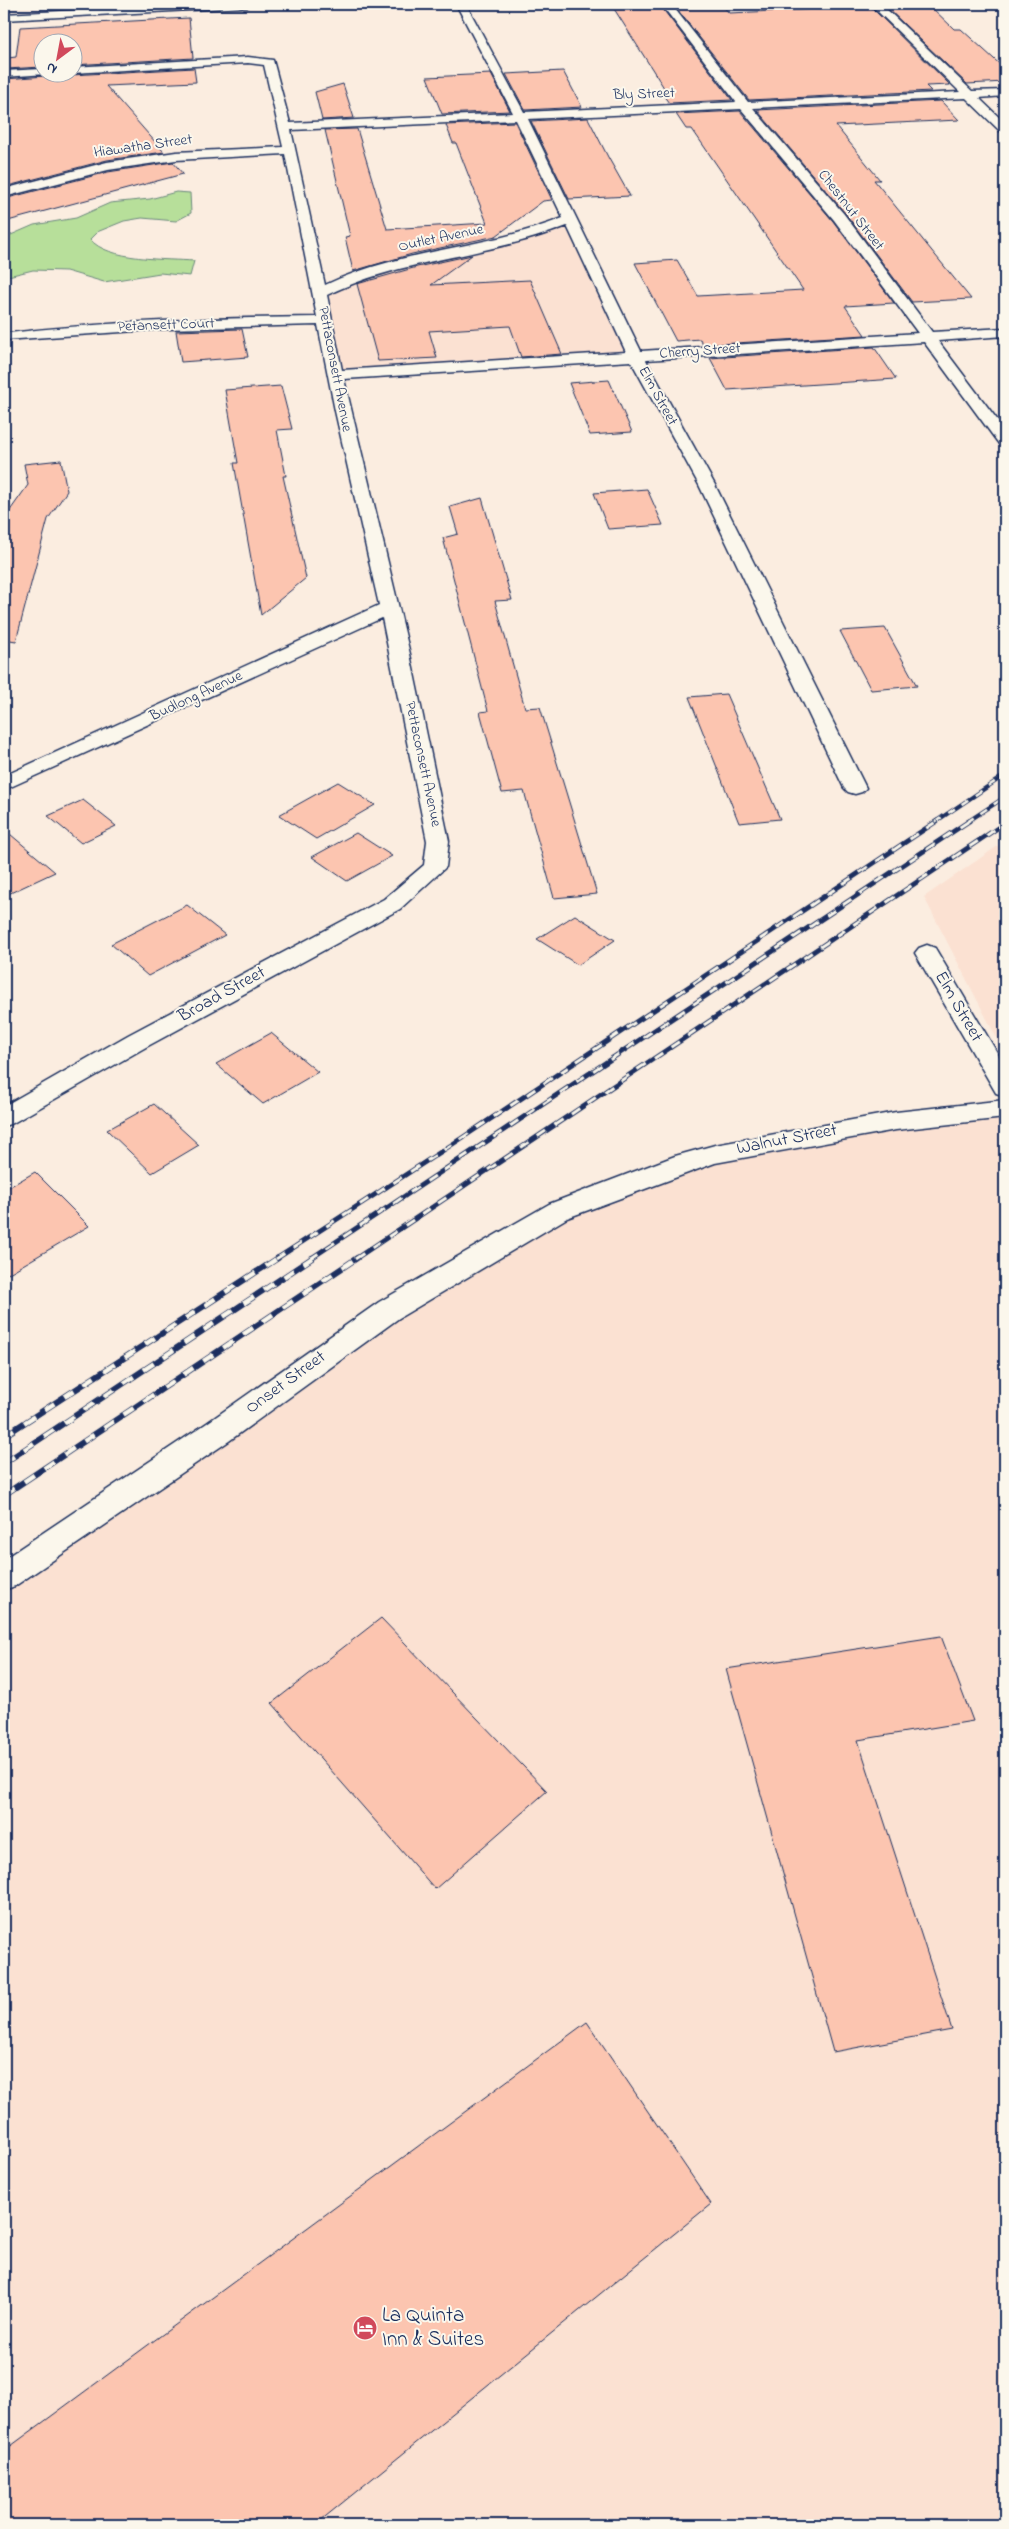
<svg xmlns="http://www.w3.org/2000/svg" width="1009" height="2529" viewBox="0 0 1009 2529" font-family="'Indie Flower',sans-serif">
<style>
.built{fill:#fbe1d2}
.green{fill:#b7df9a;stroke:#69877c}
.building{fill:#fcc5b0;stroke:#1b2f5e}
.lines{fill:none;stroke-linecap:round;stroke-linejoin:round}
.minor-casing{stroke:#1b2f5e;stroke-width:3}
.minor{fill:#fbf7ec;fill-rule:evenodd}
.rail-far2-casing{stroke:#1b2f5e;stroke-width:4}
.rail-far1-casing{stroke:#1b2f5e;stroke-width:5}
.rail-casing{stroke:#1b2f5e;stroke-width:6}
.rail-far2{stroke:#fbf7ec;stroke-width:2.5;stroke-dasharray:8;stroke-linecap:butt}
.rail-far1{stroke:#fbf7ec;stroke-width:3;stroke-dasharray:10;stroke-linecap:butt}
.rail{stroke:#fbf7ec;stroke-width:4.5;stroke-dasharray:12;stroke-linecap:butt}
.labels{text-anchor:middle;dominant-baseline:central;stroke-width:4;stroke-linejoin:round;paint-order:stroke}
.far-street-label{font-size:15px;fill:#1b2f5e;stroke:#fbf7ec}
.street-label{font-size:18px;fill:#1b2f5e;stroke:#fbf7ec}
.near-poi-label{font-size:21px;fill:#1b2f5e;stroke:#fbf7ec;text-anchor:start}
</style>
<rect width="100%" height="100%" fill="#fbede0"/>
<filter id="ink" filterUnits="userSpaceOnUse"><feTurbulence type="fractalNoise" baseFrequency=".02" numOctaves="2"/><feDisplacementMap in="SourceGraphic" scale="10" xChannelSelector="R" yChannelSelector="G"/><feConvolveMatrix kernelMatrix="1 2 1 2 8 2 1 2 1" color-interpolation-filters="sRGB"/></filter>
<g filter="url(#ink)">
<path class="built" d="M 570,225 L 633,355 L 337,376 L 318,292 L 334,285 Z
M 1005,841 L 1005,1054 L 924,897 Z
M 1005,1101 L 1005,2525 L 4,2525 L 4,1576 L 387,1313 L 509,1239 L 693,1160 L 965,1115 Z"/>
<path class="green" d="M 176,192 L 190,193 L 191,213 L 176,221 L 142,218 L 124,221 L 97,232 L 90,239 C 107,261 168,259 194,261 L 190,276 L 160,273 L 104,282 L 66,271 L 33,270 L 4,277 L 4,238 L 34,225 L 76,218 L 110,203 L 150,199 Z"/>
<path class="building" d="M 611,4 L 659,4 L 732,100 L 669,103 L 660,91 L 666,91 Z
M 673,4 L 721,4 L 729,13 L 821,9 L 816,4 L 868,4 L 950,85 L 926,86 L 931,91 L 749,100 Z
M 883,4 L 928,4 L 954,29 L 961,29 L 1005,69 L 1005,82 L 967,84 Z
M 189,18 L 193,58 L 72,65 L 72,42 L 42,42 L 42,67 L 6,69 L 8,58 L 16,57 L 20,27 Z
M 194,68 L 196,82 L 106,86 L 164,152 L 107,160 L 4,187 L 5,79 L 46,76 L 49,72 L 66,72 L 72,75 Z
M 563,71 L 582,107 L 525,110 L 506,74 Z
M 491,74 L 510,111 L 442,114 L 427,77 Z
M 343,84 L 354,118 L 322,120 L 315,92 Z
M 941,101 L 959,120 L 836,126 L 880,180 L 874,180 L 971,299 L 912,302 L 845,213 L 757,110 Z
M 740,111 L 833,221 L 894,303 L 845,306 L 865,335 L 703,345 L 700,339 L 676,341 L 635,263 L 677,260 L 698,296 L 803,290 L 692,129 L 686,129 L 676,114 Z
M 588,118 L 608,157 L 630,196 L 569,199 L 531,121 Z
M 515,122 L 552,200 L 543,201 L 496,236 L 412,254 L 353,271 L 345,237 L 350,236 L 325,130 L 357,129 L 387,229 L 487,223 L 456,143 L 453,143 L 446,125 Z
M 173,162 L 183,174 L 4,222 L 4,199 L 108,172 Z
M 472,255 L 431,285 L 530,280 L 562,354 L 521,357 L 510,326 L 429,331 L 437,358 L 378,361 L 357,284 L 417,267 Z
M 242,329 L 248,357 L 181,362 L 176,331 Z
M 874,347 L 896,379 L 727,390 L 710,358 Z
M 609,380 L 632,432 L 590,435 L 569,383 Z
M 281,386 L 292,429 L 277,430 L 286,476 L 283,476 L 306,578 L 261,615 L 234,463 L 238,463 L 225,390 Z
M 61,460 L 67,491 L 48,519 L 16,641 L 4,639 L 4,519 L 28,485 L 24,464 Z
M 647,489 L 663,525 L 608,529 L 594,493 Z
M 482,498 L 512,600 L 495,601 L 525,708 L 540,707 L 597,894 L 554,898 L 524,791 L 502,793 L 480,712 L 488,711 L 443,538 L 458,534 L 450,507 Z
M 885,628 L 917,686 L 871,690 L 840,631 Z
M 726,694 L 780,819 L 739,823 L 689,697 Z
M 338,782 L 375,805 L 316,839 L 279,815 Z
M 83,800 L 116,826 L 81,843 L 48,816 Z
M 4,829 L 55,872 L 4,896 Z
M 356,833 L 392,856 L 347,881 L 312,857 Z
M 187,905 L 225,935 L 148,976 L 111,944 Z
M 575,915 L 615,940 L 578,965 L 537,939 Z
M 271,1033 L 318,1072 L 263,1104 L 216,1064 Z
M 154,1104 L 199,1145 L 152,1173 L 107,1130 Z
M 35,1172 L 89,1226 L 4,1276 L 4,1190 Z
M 381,1618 L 547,1791 L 435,1889 L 272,1703 Z
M 941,1636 L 973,1721 L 858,1740 L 952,2030 L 833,2052 L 726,1669 Z
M 587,2022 L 711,2204 L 315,2525 L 4,2525 L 4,2451 Z"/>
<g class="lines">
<defs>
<path id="minor" d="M 193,4 L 252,4 L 247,7 L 4,20 L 4,14 Z
M 456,4 L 466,4 L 524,112 L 736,102 L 661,4 L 671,4 L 748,102 L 960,92 L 870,4 L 881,4 L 972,91 L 1005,90 L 1005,96 L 979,98 L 1005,123 L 1005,133 L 1001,132 L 966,98 L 753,108 L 844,214 L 932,332 L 1005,328 L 1005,336 L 938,341 L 1005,430 L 1005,446 L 999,444 L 924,342 L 646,360 L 715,485 L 866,788 L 862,792 L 855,794 L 848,792 L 844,788 L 699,485 L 631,361 L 344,379 L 410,654 L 449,841 L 446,867 L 400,909 L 146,1047 L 13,1123 L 4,1126 L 4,1106 L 128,1035 L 384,899 L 424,865 L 427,841 L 382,618 L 4,790 L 4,776 L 379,605 L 335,411 L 318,325 L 166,329 L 4,340 L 4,334 L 9,333 C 111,321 214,318 317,317 L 285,154 L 176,160 L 108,170 L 4,197 L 4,189 L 107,162 L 176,152 L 283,147 L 264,65 L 248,63 L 72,73 L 68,72 L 72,72 L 72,67 L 248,57 L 273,60 L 290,123 L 513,113 ZM 741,109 L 834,220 L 918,333 L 641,351 L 528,119 ZM 516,120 L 563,218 C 486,249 400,249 325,285 L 291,130 ZM 567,226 L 626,352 L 342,370 L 327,295 C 405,257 487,258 567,226 Z
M 42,69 L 42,72 L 47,72 L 46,74 L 4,77 L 4,71 Z
M 927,945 L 935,948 L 1005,1066 L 1005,1096 L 996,1093 L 915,953 L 919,948 Z
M 1005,1100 L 1005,1118 L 896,1130 L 715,1163 L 567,1218 L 399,1318 L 229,1441 L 15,1586 L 4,1590 L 4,1559 L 207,1423 L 379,1302 L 549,1204 L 675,1156 L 715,1145 L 896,1112 Z"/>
</defs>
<use href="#minor" class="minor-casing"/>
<use href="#minor" class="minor"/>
<defs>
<path id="rail-far2" d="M 935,822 L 1005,775
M 967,822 L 1005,797"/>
<path id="rail-far1" d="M 276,1259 L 462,1138 L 937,821
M 310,1259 L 969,821
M 355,1259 L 1005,823"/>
<path id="rail" d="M 4,1436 L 278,1258
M 4,1463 L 312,1258
M 4,1495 L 357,1258"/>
</defs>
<use href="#rail-far2" class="rail-far2-casing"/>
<use href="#rail-far1" class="rail-far1-casing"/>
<use href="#rail" class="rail-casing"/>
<use href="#rail-far2" class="rail-far2"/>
<use href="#rail-far1" class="rail-far1"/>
<use href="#rail" class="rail"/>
</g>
</g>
<defs>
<symbol id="hotel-disc" viewBox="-11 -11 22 22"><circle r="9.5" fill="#d1495b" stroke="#fbf7ec"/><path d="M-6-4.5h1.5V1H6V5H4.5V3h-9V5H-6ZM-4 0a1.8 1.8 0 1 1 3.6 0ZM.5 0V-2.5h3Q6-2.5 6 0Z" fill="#fff"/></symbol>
</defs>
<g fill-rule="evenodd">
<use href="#hotel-disc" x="351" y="2314" width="28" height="28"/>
</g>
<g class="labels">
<g class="far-street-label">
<text transform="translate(644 94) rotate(-2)">Bly Street</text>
<text transform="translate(143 146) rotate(-8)">Hiawatha Street</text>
<text transform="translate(851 210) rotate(52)">Chestnut Street</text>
<text transform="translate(441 238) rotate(-12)">Outlet Avenue</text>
<text transform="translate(166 325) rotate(-2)">Petansett Court</text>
<text transform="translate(700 351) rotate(-4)">Cherry Street</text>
<text transform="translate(335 369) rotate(79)">Pettaconsett Avenue</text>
<text transform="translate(658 396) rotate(61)">Elm Street</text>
<text transform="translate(196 696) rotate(-25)">Budlong Avenue</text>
<text transform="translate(423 764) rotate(78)">Pettaconsett Avenue</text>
</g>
<g class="street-label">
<text transform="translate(222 995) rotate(-29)">Broad Street</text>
<text transform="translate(958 1007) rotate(60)">Elm Street</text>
<text transform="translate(787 1140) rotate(-11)">Walnut Street</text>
<text transform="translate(286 1383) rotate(-36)">Onset Street</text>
</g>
<g class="near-poi-label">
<text x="382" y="2316">La Quinta<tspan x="382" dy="24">Inn &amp; Suites</tspan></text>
</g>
</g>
<rect width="1009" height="2529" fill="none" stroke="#fbf7ec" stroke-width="20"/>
<rect x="10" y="10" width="989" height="2509" fill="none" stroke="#1b2f5e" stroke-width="2" filter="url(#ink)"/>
<g transform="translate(58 58) rotate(212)"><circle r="24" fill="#fbf7ec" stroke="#a1a7b3"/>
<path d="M0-4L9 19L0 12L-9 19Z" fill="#d1495b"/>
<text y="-8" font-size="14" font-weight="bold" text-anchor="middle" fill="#1b2f5e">N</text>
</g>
</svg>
